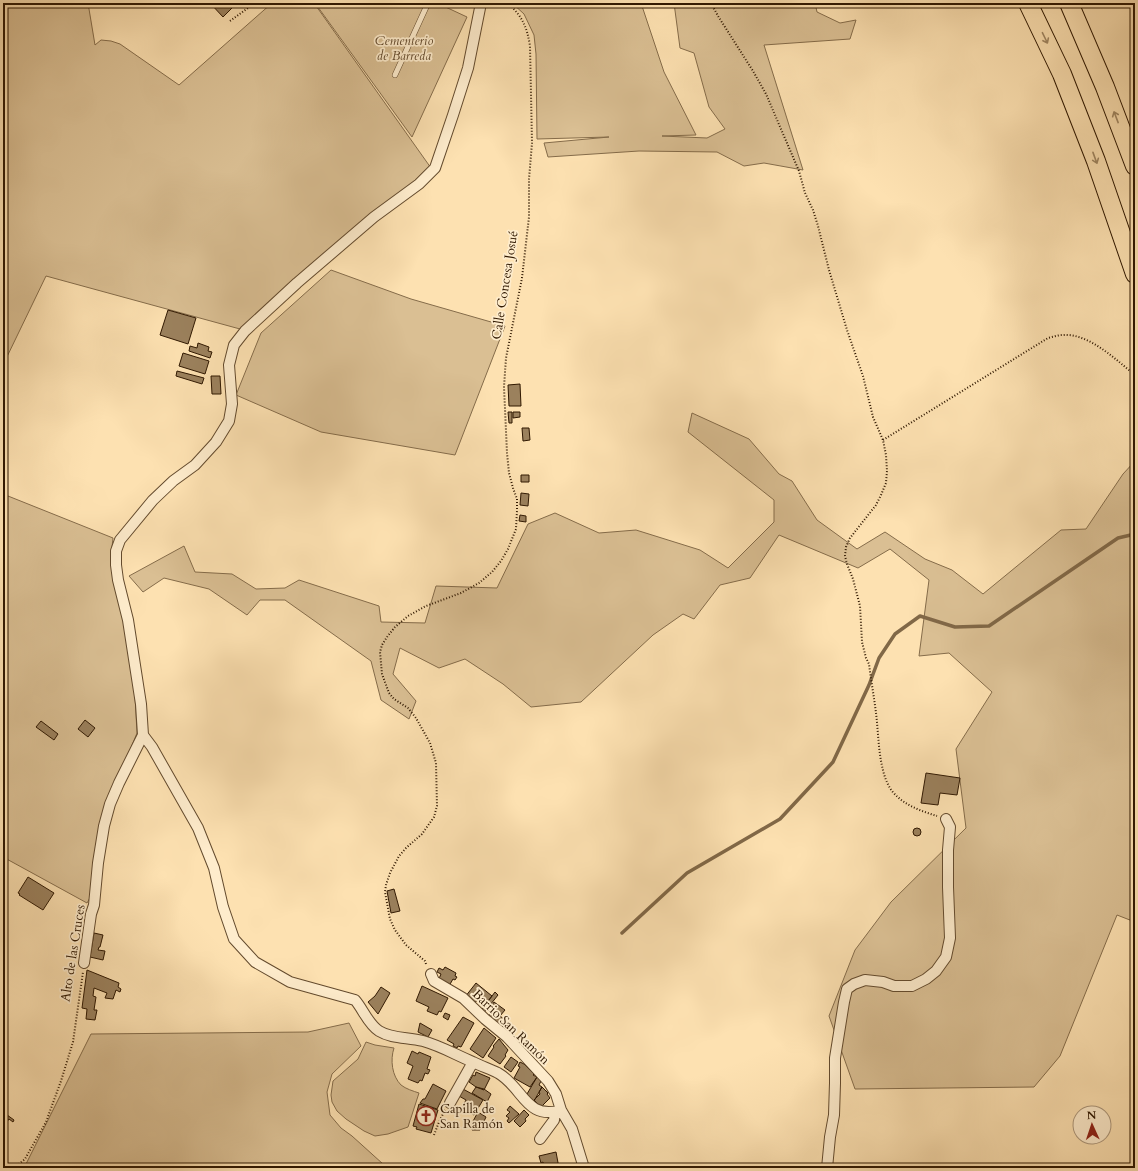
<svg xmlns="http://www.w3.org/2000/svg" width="1138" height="1171" viewBox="0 0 1138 1171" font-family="Cardo,serif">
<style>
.green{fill:#dabf93;stroke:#856c4a}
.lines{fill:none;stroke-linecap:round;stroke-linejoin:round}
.stream{stroke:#816847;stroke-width:3.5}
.building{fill:#9b815d;stroke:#301801}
.lane-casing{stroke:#634a2d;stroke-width:6}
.street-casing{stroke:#634a2d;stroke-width:12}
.highway-casing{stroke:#301801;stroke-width:20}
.path{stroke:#301801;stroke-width:2;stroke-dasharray:1 2;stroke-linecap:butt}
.lane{stroke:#feeccc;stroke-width:5}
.street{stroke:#feeccc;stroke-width:10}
.highway{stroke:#fde1b1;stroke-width:18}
.oneway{stroke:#a18762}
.labels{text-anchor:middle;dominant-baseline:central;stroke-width:3.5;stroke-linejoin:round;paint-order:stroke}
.park-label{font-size:13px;font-style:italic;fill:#634a2d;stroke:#feeccc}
.street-label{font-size:13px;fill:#301801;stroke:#feeccc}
.poi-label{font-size:13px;fill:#301801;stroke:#feeccc;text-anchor:start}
</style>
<rect width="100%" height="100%" fill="#fde1b1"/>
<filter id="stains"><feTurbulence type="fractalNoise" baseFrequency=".005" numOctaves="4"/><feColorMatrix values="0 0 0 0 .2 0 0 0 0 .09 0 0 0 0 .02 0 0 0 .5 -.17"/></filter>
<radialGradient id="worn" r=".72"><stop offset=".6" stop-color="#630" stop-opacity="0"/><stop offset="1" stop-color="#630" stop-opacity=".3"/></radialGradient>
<path class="green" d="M 3,3 L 88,3 L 95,45 L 101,40 L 111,41 L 120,44 L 179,85 L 272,3 L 314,3 L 431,168 C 366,220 300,271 240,329 L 46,276 L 3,365 Z
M 315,3 L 437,3 L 467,17 L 412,137 Z
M 512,3 L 641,3 L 664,72 L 696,135 L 662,136 L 707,138 L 725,129 L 709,107 L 694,53 L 680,48 L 674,3 L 815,3 L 817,12 L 840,23 L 856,20 L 850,39 L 764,45 L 803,170 L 764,163 L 744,166 L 717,152 L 639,151 L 548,157 L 544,143 L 609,137 L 537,139 L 536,54 L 534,35 L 524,14 Z
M 331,270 L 411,299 L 505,326 L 455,455 L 321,432 L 236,395 L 261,333 Z
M 692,413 L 749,439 L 779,474 L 792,481 L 817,520 L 857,549 L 885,532 L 925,559 L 952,570 L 983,594 L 1061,530 L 1086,529 L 1123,474 L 1135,461 L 1135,922 L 1117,915 L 1060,1056 L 1034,1087 L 855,1089 L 829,1016 L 855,950 L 891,902 L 966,828 L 956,749 L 992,692 L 949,653 L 919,656 L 929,580 L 890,549 L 858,568 L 779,535 L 750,578 L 720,585 L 694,619 L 683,614 L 653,635 L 581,702 L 531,707 L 503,684 L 465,659 L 439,668 L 400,648 L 393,674 L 416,701 L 409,719 L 381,700 L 371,661 L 285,600 L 260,600 L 247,615 L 209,589 L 164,578 L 143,592 L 129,576 L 184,546 L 195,572 L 232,574 L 256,589 L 285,588 L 299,580 L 379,606 L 381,622 L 425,623 L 436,586 L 497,588 L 528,524 L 555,513 L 599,533 L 636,530 L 700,550 L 728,568 L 774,522 L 774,500 L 688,432 Z
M 3,494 L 113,538 L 111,556 L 113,578 L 123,612 L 135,696 L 137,733 L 112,795 L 91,896 L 87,903 L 3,857 Z
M 349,1023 L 361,1046 L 332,1074 L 327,1092 L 330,1115 L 341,1128 L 352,1136 L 383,1164 L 381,1168 L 24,1168 L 91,1034 L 308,1032 Z
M 366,1042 L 375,1045 L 394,1048 C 390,1060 392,1076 401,1085 C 406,1089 413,1091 419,1093 L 408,1127 L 388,1134 L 375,1136 L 364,1131 L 346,1119 L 337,1111 L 332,1102 L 331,1095 L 333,1081 L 358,1059 Z"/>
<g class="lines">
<path class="stream" d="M 622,933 L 687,873 L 780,819 L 833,762 L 869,685 L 879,658 L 895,634 L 920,616 L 955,627 L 989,626 L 1118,538 L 1135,534"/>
</g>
<path class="building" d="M 210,3 L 230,3 L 229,4 L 232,8 L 223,17 Z
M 168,310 L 196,318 L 188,344 L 160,335 Z
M 198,343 L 209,347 L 208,351 L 212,352 L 210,358 L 189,351 L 190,346 L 197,348 Z
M 183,353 L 209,361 L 205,374 L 179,366 Z
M 177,371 L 204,378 L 202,384 L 176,376 Z
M 211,376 L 220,376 L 221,394 L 212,394 Z
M 520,384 L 521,406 L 509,406 L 508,385 Z
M 508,412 L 512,412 L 512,423 L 509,423 Z
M 513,412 L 520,412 L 520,417 L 513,418 Z
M 522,428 L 529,428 L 530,440 L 523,441 Z
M 521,475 L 529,475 L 529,482 L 521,482 Z
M 521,493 L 529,494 L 528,506 L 520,505 Z
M 520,515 L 526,516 L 526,522 L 519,521 Z
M 85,720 L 95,728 L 88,737 L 78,729 Z
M 41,721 L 58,734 L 54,740 L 36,727 Z
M 926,773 L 960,778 L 957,795 L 940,793 L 938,805 L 921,803 Z
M913 832a4 4 0 1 1 8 0a4 4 0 1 1-8 0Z
M 28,877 L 54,893 L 43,910 L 19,895 L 20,894 L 18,893 Z
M 394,889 L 400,911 L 391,913 L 387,891 Z
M 94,933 L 103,935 L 100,947 L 99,947 L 98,950 L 105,951 L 103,960 L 90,957 Z
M 445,967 L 456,973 L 455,976 L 457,977 L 455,980 L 453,979 L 449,986 L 438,981 L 441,974 L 437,972 L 439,968 L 443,970 Z
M 87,970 L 119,983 L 118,987 L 121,989 L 120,992 L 116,990 L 113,999 L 105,998 L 107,993 L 94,988 L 93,996 L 96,997 L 94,1010 L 97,1010 L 95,1020 L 86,1019 L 87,1009 L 82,1008 Z
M 476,983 L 492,996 L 488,1001 L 481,995 L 474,1004 L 465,997 Z
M 422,986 L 448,998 L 441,1012 L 439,1011 L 437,1015 L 427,1011 L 429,1007 L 416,1001 Z
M 381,987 L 390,993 L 378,1014 L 368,1002 L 375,996 Z
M 495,992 L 498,995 L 483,1014 L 480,1012 Z
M 494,1002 L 505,1010 L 500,1016 L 505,1020 L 504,1022 L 506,1023 L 501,1029 L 488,1017 L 491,1013 L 488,1011 Z
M 445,1013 L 450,1015 L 448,1020 L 443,1017 Z
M 463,1017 L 474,1023 L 461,1047 L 458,1046 L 457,1048 L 453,1046 L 454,1044 L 447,1040 Z
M 420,1023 L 432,1030 L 428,1037 L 418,1032 Z
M 484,1028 L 496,1038 L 483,1058 L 470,1049 Z
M 499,1039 L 508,1050 L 505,1055 L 506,1056 L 500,1064 L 488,1056 L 494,1047 L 493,1046 Z
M 412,1051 L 418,1054 L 419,1052 L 431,1057 L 427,1069 L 430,1070 L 428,1074 L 425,1073 L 422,1081 L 420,1080 L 418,1083 L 408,1079 L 413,1066 L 407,1063 Z
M 511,1057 L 518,1062 L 511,1072 L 504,1067 Z
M 520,1062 L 524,1064 L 534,1074 L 533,1075 L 537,1077 L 530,1087 L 514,1078 L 520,1067 L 518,1066 Z
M 476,1072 L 490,1078 L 484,1090 L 476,1087 L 469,1082 L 473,1075 L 475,1076 Z
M 537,1077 L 541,1081 L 539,1085 L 542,1087 L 534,1101 L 527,1097 L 528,1095 L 527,1094 Z
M 433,1084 L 446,1091 L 437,1109 L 420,1103 L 423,1099 L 425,1099 Z
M 476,1087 L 484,1089 L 491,1094 L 487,1102 L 472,1093 Z
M 542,1087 L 548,1093 L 547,1094 L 550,1098 L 541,1107 L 534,1100 L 540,1094 L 539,1092 Z
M 463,1089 L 483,1100 L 474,1115 L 462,1108 L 466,1100 L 459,1096 Z
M 419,1104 L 438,1110 L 431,1133 L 416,1129 L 417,1127 L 413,1126 Z
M 510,1106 L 519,1114 L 509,1123 L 507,1121 L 509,1118 L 506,1116 L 510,1112 L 507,1110 Z
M 524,1110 L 529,1115 L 525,1119 L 526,1121 L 520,1127 L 514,1121 Z
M 3,1112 L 14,1120 L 13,1122 L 9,1119 L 3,1127 Z
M 478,1112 L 486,1117 L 480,1130 L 472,1130 L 472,1123 Z
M 556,1152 L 559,1168 L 545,1168 L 543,1162 L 541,1163 L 539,1156 Z"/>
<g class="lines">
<defs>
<path id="lane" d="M 395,75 L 428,3"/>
<path id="street" d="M 481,3 L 468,68 L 453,115 L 435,168 L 419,184 L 374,217 L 297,283 L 245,331 L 234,345 L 229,365 L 232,404 L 229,421 L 216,442 L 195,465 L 173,481 L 153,500 L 120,540 L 116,551 L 116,565 L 118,580 L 128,620 L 132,646 L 141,704 L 143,735 L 152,747 L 198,828 L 214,868 L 223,907 L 234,939 L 255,962 L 290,982 L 355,1000 C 363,1009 368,1024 379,1031 C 392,1039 408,1037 423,1041 C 441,1046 456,1055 473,1062 C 481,1066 490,1069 498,1073 C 523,1087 526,1121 561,1110
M 84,963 L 91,914 L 94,905 L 98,863 L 104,826 L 110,804 L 119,783 L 143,735
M 431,974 L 434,981 L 463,998 L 485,1019 L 507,1037 L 548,1081 L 556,1094 L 561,1110 L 572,1129 L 584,1168
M 450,1103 L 473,1062
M 540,1139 L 554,1120 L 555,1112
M 827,1168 L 830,1137 L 834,1115 L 835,1083 L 835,1058 L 844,1002 L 847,989 L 854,984 L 865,980 L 883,982 L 894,986 L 912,986 L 926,979 L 936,971 L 946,957 L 950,938 L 948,887 L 948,850 L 950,827 L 946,819"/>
<path id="highway" d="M 1028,3 L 1062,74 L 1096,161 L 1135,274
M 1069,3 L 1105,87 L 1135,166"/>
</defs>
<use href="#lane" class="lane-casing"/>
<use href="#street" class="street-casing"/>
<use href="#highway" class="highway-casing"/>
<path class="path" d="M 711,3 L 718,16 L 753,71 L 766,94 L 799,171 L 805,193 L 813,210 L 818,226 L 829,270 L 847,330 L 863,376 L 873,417 L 883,440 L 886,455 L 887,471 L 886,483 L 881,495 L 876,505 L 850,538 L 846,547 L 845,556 L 847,564 L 853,579 L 860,606 L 862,642 L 866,658 L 869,664 C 871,680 874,697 876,713 C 879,736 878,772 892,791 C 903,805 921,811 937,816
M 230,21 L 255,3
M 883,440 L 1048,338 C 1053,337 1058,335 1063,335 C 1089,333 1116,360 1135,375
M 426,964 L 425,961 L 406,945 L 395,930 L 390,919 L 385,892 L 386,885 L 390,873 L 399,856 L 406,848 L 422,834 L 434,817 L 437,806 L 436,763 L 430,743 L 416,718 L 408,708 L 394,699 L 389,693 L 382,674 L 380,652 L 382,645 L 387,637 L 395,627 L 408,616 L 426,606 L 461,593 L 479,583 L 492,572 L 501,561 L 508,549 L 516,529 L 517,511 L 517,499 L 513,488 L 509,473 L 507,453 L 504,387 L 506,358 L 522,278 L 529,217 L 529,179 L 532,143 L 530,46 C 527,27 522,15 507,3
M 434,1135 L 439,1122 L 445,1110
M 14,1168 L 25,1159 L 46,1122 L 61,1081 L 73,1042 L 83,972"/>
<use href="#lane" class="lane"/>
<use href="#street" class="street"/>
<use href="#highway" class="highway"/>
</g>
<defs><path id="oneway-shaft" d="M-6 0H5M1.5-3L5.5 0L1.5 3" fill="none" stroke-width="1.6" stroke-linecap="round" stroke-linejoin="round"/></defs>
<g class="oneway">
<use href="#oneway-shaft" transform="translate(1045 38) rotate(64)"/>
<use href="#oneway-shaft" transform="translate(1116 117) rotate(-111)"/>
<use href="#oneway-shaft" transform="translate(1095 158) rotate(70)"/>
</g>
<defs>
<symbol id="church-ring" viewBox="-11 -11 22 22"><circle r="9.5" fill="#feeccc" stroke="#8f2418" stroke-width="1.5"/><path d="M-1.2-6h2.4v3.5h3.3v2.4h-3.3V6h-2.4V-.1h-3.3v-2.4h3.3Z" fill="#8f2418"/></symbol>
</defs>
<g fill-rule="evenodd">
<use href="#church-ring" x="415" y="1105" width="22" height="22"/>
</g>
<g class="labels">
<g class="park-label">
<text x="404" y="41">Cementerio<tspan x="404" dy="15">de Barreda</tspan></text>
</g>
<g class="street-label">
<text transform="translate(505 285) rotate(-81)">Calle Concesa Josué</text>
<text transform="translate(73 953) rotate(-81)">Alto de las Cruces</text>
<text transform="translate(511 1027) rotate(44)">Barrio San Ramón</text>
</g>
<g class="poi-label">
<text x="440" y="1109">Capilla de<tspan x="440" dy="15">San Ramón</tspan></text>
</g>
</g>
<rect width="1138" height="1171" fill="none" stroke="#fde1b1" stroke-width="16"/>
<rect x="4" y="4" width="1130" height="1163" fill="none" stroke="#301801" stroke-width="2"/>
<rect x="8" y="8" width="1122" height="1155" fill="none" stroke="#301801"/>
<g transform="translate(1092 1125) rotate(357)"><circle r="19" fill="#feeccc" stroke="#ac977b"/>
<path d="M0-3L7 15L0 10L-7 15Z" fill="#8f2418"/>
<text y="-6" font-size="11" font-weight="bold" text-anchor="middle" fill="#301801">N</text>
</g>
<rect width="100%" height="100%" filter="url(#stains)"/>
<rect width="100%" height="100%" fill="url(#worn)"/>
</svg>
